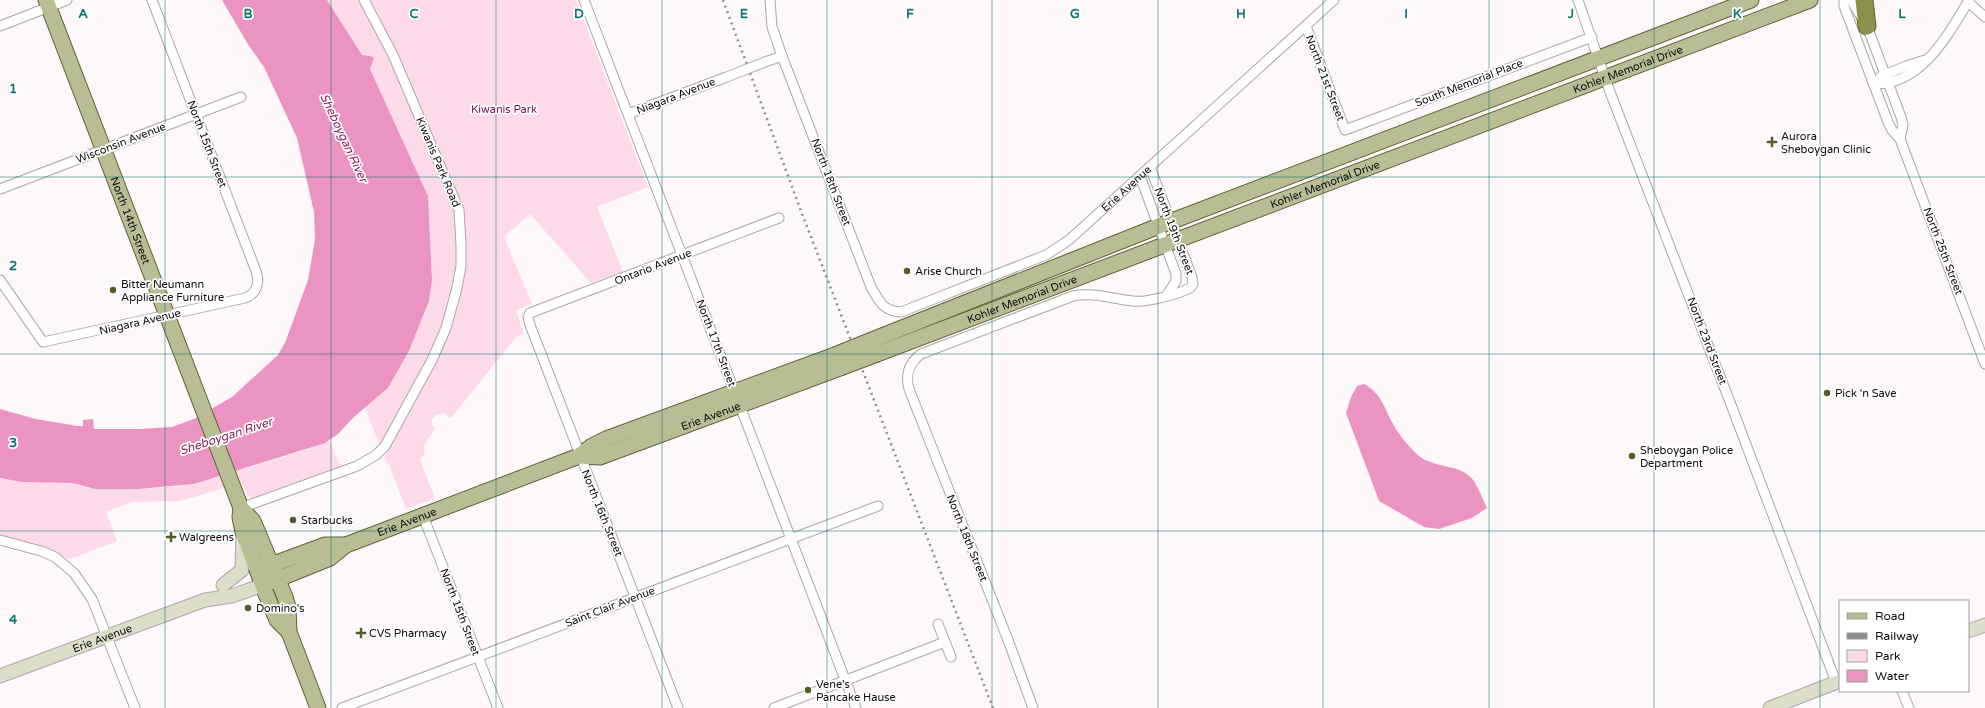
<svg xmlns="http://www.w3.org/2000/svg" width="1985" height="708" viewBox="0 0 1985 708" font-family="'Varela Round',sans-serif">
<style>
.green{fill:#fddaea}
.water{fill:#eb94c1}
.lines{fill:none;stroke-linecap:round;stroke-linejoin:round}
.street-casing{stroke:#aea6a9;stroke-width:11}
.secondary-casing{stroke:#aea6a9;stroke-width:15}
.primary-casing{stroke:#5e6236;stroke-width:17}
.highway-casing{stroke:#5e6236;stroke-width:19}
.street{stroke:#fff;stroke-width:9}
.secondary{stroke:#dcdeca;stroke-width:13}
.primary{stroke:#b8bd94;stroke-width:15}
.highway{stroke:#89914d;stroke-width:17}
.rail{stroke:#918c8e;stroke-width:2.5;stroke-dasharray:2 4;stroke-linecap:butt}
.street-bridge-casing{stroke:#aea6a9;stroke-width:11;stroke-linecap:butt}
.primary-bridge-casing{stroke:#5e6236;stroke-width:17;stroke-linecap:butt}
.street-bridge{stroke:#fff;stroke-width:9}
.primary-bridge{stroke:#b8bd94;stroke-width:15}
.grid{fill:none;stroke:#0f766e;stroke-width:1;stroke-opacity:0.55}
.poi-dot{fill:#555a28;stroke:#fff;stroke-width:1.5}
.labels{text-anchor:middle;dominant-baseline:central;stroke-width:3.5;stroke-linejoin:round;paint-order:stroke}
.street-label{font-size:11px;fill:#0e0b0c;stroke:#fff}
.park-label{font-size:11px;fill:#781153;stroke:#fff}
.poi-label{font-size:11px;fill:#0e0b0c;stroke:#fff;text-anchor:start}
.water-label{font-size:12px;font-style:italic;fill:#8a2562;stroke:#fff}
.grid-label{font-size:13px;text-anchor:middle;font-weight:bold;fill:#0f766e;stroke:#fff;stroke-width:3.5;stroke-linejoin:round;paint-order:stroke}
</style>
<rect width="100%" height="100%" fill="#fef8fb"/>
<path class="green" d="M 327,0 L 576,0 L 648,187 L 597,207 L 623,272 L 591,283 L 530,214 L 504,237 L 532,304 L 516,310 L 524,334 L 517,336 L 451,418 L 443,413 C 433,415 428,421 435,429 L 423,447 L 425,453 L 420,460 L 435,498 L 406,509 L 389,465 L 384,458 L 387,453 L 379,444 L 365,408 L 388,388 L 409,351 L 429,301 L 432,280 L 428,196 L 370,69 L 374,58 L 371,56 L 362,55 Z
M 329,440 L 341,467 L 254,499 L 249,497 L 241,483 L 180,501 L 132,502 L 106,512 L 117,541 L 70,559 L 0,539 L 0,478 C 23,483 46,482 70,483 C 77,484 83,488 91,488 C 125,490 160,489 194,484 L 302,451 Z"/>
<path class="water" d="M 222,0 L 327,0 L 362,55 L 371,56 L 374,58 L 370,69 L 428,196 L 432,280 L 429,301 L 409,351 L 388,388 L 354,417 L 338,434 L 325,443 L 194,484 L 138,489 L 95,489 L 72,483 L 22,482 L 0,478 L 0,409 L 36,419 L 77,426 L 83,426 L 83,420 L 93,419 L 94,429 L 140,429 L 172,427 L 194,419 L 232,397 L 278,355 L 285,343 L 308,280 L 315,239 L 314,212 L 297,138 L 264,67 L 249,46 Z
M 1364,384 C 1381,393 1384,407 1392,422 C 1398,434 1409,447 1419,456 C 1435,469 1461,463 1474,481 C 1479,489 1483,500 1487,508 L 1472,518 L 1439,529 L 1424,527 L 1379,501 L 1346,413 L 1351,397 L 1357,386 Z"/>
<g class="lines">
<defs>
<g id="street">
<path d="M 584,0 L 856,708"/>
<path id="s1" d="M 770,0 L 772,27 L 782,56 L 871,287 C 879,301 883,311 901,312 L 1046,255 L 1069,240 L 1334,0"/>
<path d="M 1578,0 L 1610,92 L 1730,402 L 1836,682"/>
<path d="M 1844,0 L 1844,6 L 1888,122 L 1892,130 L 1900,139 L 1985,364"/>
<path d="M 1851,0 L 1867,26 L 1901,117 L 1903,125 L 1900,139"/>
<path d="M 1968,2 L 1985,17"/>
<path d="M 0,26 L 67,0"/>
<path d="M 1306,26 L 1345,130 L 1592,37"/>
<path d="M 765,62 L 782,56"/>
<path d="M 1880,77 L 1906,66 L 1925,60"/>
<path d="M 1873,84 C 1921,86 1948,35 1969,0"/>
<path d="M 628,114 L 724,78"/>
<path d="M 1140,176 L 1176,274 L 1176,281 L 1167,295"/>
<path d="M 0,189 L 241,97"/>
<path d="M 0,280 L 43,342 L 245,298 C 257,294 260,282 256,271 L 152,0"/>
<path d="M 241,508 L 357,466 L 376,455 L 385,446 L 432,360 L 446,328 L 457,288 L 461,266 L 461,245 L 459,210 L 393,55 L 364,0"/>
<path d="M 423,516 L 498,708"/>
<path d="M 0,540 L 41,551 L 55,557 L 74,573 L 92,599 L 135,708"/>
<path d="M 938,624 L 951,657"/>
<path d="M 1902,691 L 1909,708"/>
<path d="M 342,708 L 878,506"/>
<path d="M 678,708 L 530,325 L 528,317 L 530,313 L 779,218"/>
<path d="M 774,708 L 945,642"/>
<path d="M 1033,708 L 1008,640 L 909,389 C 905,374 909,363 921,354 L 1073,296 C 1094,292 1112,299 1133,301 C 1145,303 1179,294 1190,288 L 1193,284 L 1192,277 L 1150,167"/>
</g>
<g id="secondary">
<path d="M 223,585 L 242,570 L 243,534"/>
<path d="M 1968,631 L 1985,625"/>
<path id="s2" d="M 0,676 L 205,600 L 232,596 L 263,585"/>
<path d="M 1770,708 L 1840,681"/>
</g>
<g id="primary">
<path id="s3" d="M 46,0 L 241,508 L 240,517 L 243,532 L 266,594 L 277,620 L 289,632"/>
<path d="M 872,340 L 1159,226 L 1751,0"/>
<path id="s4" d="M 877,354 L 1810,0"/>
<path id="s5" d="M 579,456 L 600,457 L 840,368"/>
<path d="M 241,508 L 253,521 L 285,597 L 288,607 L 289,632 L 318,708"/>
<path d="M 263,568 L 325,545 L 346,545"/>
<path id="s6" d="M 263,585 L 330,558 L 346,545 L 579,456 L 592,446 L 606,439 L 835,355"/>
</g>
<path id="highway" d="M 1864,0 L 1867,26"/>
</defs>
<use href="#street" class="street-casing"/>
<use href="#secondary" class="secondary-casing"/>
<use href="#primary" class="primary-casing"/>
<use href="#highway" class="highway-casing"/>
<use href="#street" class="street"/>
<use href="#secondary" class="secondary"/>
<use href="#primary" class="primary"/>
<use href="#highway" class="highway"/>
<path class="rail" d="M 723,0 L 801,211 L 993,708"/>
<defs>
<path id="street-bridge" d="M 724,78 L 765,62"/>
<path id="primary-bridge" d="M 835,355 L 872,340
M 840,368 L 877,354"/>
</defs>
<use href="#street-bridge" class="street-bridge-casing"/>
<use href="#primary-bridge" class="primary-bridge-casing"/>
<use href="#street-bridge" class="street-bridge"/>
<use href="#primary-bridge" class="primary-bridge"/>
</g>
<path class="grid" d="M 165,0 L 165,708M 331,0 L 331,708M 496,0 L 496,708M 662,0 L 662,708M 827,0 L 827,708M 992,0 L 992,708M 1158,0 L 1158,708M 1323,0 L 1323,708M 1489,0 L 1489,708M 1654,0 L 1654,708M 1820,0 L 1820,708M 0,177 L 1985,177M 0,354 L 1985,354M 0,531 L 1985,531"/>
<g class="poi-dot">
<path d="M1770 136h4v4h4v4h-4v4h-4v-4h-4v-4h4z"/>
<circle cx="907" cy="271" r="4"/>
<circle cx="113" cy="290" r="4"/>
<circle cx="1827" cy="393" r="4"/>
<circle cx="1632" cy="456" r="4"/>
<circle cx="293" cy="520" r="4"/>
<path d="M169 531h4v4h4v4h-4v4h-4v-4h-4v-4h4z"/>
<circle cx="248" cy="608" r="4"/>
<path d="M359 627h4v4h4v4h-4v4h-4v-4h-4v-4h4z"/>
<circle cx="808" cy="690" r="4"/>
</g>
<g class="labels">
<g class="street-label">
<text stroke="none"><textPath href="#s4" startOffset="803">Kohler Memorial Drive</textPath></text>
<text transform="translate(1325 78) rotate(69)">North 21st Street</text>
<text transform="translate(1469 83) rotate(-21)">South Memorial Place</text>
<text transform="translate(676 96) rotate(-21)">Niagara Avenue</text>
<text transform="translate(121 143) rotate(-21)">Wisconsin Avenue</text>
<text transform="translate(207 144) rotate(69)">North 15th Street</text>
<text transform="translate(438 162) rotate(67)">Kiwanis Park Road</text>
<text transform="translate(831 182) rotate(69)">North 18th Street</text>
<text stroke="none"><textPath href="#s4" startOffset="479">Kohler Memorial Drive</textPath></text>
<text stroke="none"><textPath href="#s1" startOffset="607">Erie Avenue</textPath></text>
<text stroke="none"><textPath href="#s3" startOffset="236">North 14th Street</textPath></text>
<text transform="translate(1174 231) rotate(69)">North 19th Street</text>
<text transform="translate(1943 251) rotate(69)">North 25th Street</text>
<text transform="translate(653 267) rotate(-21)">Ontario Avenue</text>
<text stroke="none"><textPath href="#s4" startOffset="155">Kohler Memorial Drive</textPath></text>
<text transform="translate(140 322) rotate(-13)">Niagara Avenue</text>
<text transform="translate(1707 341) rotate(69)">North 23rd Street</text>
<text transform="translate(716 343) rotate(69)">North 17th Street</text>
<text stroke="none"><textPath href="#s5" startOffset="139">Erie Avenue</textPath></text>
<text transform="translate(602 513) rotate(68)">North 16th Street</text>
<text stroke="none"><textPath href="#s6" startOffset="158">Erie Avenue</textPath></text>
<text transform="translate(967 538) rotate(68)">North 18th Street</text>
<text transform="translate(610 607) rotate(-21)">Saint Clair Avenue</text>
<text transform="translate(460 612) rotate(69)">North 15th Street</text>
<text stroke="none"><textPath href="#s2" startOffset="109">Erie Avenue</textPath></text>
</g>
<g class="park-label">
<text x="504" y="109">Kiwanis Park</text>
</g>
<g class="poi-label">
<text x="1781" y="136">Aurora<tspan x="1781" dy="13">Sheboygan Clinic</tspan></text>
<text x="915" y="271">Arise Church</text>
<text x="121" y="284">Bitter Neumann<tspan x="121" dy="13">Appliance Furniture</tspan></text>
<text x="1835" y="393">Pick 'n Save</text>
<text x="1640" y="450">Sheboygan Police<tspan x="1640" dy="13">Department</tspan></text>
<text x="301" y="520">Starbucks</text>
<text x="179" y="537">Walgreens</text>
<text x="256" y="608">Domino's</text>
<text x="369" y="633">CVS Pharmacy</text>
<text x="816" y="684">Vene's<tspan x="816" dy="13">Pancake Hause</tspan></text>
</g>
<g class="water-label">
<text transform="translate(344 138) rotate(65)">Sheboygan River</text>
<text transform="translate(226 436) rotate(-18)">Sheboygan River</text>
</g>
</g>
<g class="grid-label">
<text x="83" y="18">A</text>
<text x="248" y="18">B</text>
<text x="414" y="18">C</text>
<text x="579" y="18">D</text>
<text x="744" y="18">E</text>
<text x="910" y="18">F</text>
<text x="1075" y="18">G</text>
<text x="1241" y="18">H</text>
<text x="1406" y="18">I</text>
<text x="1571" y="18">J</text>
<text x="1737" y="18">K</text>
<text x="1902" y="18">L</text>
<text x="13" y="93">1</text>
<text x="13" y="270">2</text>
<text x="13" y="447">3</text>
<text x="13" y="624">4</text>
</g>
<rect x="1839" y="600" width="130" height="92" fill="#ffffff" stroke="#9f9d9e"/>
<rect x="1847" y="613" width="20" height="6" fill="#b8bd94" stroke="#9f9d9e"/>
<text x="1875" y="620" font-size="12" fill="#0e0b0c">Road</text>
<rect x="1847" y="633" width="20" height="6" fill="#918c8e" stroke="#9f9d9e"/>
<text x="1875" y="640" font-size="12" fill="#0e0b0c">Railway</text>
<rect x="1847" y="650" width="20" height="12" fill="#fddaea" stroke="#9f9d9e"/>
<text x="1875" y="660" font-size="12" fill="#0e0b0c">Park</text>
<rect x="1847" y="670" width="20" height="12" fill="#eb94c1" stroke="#9f9d9e"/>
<text x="1875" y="680" font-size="12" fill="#0e0b0c">Water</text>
</svg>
